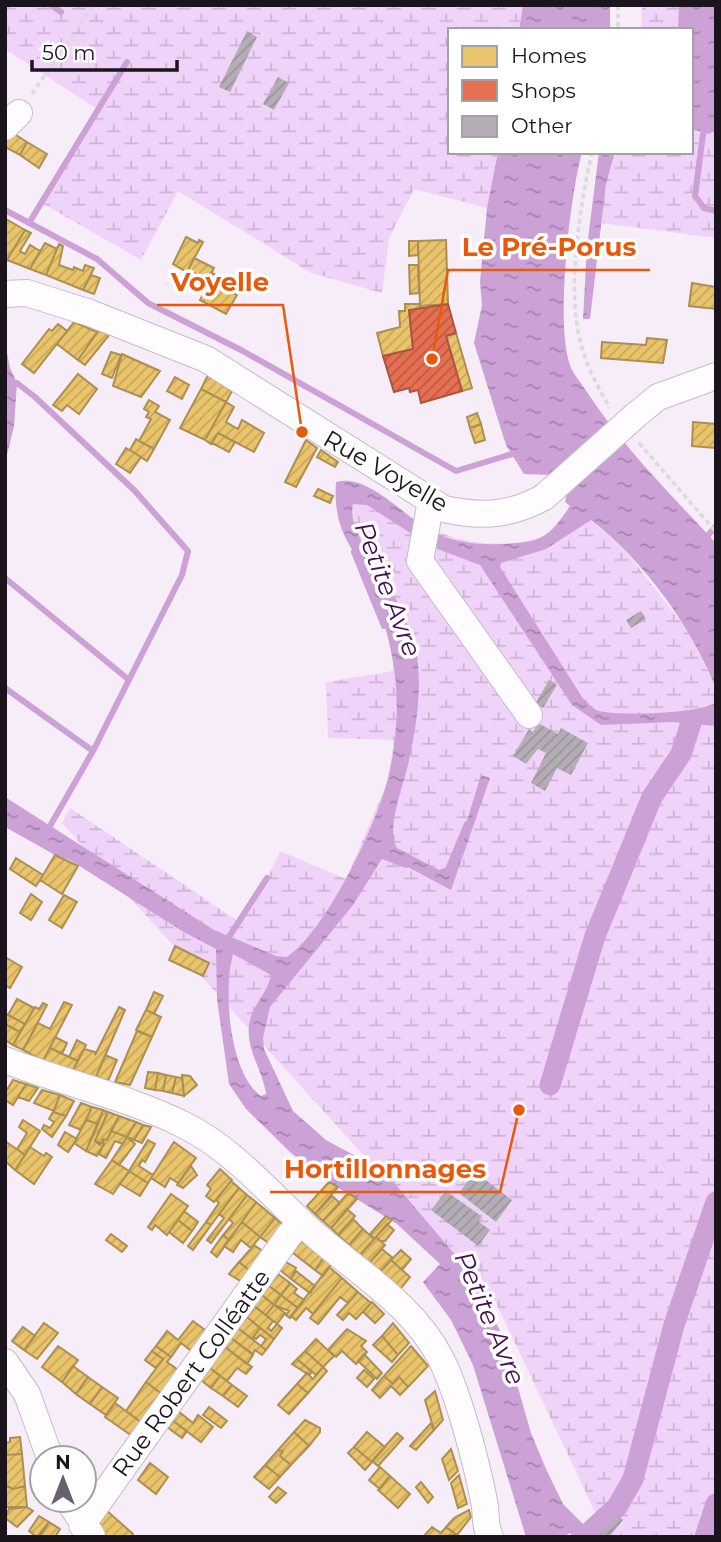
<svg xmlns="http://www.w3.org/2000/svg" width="721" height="1542" viewBox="0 0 721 1542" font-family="Montserrat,sans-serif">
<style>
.wetland{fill:url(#wetland-marsh)}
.water{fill:url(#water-ripples);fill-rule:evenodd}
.homes{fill:url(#homes-hatch);stroke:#ab8f53;stroke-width:2}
.shops{fill:url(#shops-hatch);stroke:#aa5441;stroke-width:2}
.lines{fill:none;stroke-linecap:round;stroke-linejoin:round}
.stream{stroke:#cca1d6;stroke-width:6}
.canal{stroke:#cca1d6;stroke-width:21}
.building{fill:url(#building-hatch)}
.minor-casing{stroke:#c4bdc6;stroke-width:28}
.path{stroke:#dcd9dc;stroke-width:3.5;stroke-dasharray:5 3.5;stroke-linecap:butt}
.minor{stroke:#fefcfe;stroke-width:26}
.minor-bridge-casing{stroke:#c4bdc6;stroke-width:28;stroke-linecap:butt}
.minor-bridge{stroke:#fefcfe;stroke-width:26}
.labels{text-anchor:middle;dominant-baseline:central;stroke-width:7;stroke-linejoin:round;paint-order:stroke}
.street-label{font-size:24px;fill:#1b141d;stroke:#fff}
.water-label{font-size:26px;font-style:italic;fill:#440e50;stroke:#fff}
.leader{fill:none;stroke:#e8590c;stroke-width:2.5}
.callout-dot{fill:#e8590c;stroke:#fff;stroke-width:2.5}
.callout-label{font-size:26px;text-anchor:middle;font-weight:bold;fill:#e8590c;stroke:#fff;stroke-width:7;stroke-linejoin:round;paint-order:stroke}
</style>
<defs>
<pattern id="wetland-marsh" width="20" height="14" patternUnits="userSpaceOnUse" patternTransform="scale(1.75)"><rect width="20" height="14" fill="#f0d3f8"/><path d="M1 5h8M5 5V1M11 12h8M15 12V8" fill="none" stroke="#cdb4d4"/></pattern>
<pattern id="water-ripples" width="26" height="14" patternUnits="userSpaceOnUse" patternTransform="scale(1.75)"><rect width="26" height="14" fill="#cca1d6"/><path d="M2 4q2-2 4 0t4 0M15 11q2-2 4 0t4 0" fill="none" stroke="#a582ad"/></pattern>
<pattern id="homes-hatch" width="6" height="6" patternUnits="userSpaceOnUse" patternTransform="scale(1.75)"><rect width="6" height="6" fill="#e9c46a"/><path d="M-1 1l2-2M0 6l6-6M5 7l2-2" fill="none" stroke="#c7a85b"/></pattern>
<pattern id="shops-hatch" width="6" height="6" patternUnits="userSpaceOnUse" patternTransform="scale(1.75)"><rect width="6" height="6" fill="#e76f51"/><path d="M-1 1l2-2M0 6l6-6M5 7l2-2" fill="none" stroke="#ba5a43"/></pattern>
<pattern id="building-hatch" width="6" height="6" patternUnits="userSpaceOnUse" patternTransform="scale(1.75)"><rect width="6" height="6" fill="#b4adb6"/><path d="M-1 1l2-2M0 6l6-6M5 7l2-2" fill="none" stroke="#9a949c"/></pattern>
</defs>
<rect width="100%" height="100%" fill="#f6edf8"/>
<path class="wetland" d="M 5,5 L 523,5 L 519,30 L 450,30 L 450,152 L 498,152 L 487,208 L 414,189 L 389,238 L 382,293 L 311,273 L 178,191 L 141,260 L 40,202 L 100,111 L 5,49 Z
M 642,5 L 716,5 L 716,238 L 601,223 L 606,184 L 615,152 L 691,152 L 691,30 L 641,30 Z
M 347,480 L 361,483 C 413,520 445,548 514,543 C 534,541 554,536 563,516 L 591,520 L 626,552 L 688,631 L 716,687 L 716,1537 L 607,1537 L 494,1299 L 62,823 L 70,808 L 238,921 L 267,878 L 280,851 L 346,879 L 388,780 L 394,740 L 328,738 L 326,682 L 394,671 C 391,643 382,613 371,587 C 353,541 333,538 336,482 Z"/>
<path class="water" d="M 523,5 L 610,5 L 610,30 L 519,30 Z
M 679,5 L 716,5 L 716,130 L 709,134 L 691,129 L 691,30 L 678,30 Z
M 498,152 L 582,152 C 570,197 555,323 570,365 C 573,374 582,384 587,392 C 623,447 671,495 716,543 L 716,688 C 690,625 645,562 591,520 L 546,549 L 501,563 L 500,567 L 582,697 C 587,702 592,709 599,711 C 619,716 701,714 716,702 L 716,726 L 673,722 L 601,725 L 572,705 L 480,565 L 432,547 L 367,505 L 353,504 C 347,529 374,558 386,580 C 400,606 415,635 418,664 C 421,696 416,729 409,760 C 405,782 385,829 397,848 L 439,870 L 450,866 L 455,860 L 481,775 L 490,778 L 451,890 L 389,857 L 383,857 L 353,905 L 270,1007 L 263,1038 L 264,1049 L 293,1111 L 326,1140 L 385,1172 L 473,1276 L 504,1339 L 531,1433 L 546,1469 L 563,1504 L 596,1537 L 573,1537 L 570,1533 L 562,1537 L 526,1537 L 473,1365 L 451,1320 L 423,1282 L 440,1264 L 397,1224 L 329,1182 L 291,1153 L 246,1109 L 229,1084 L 217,999 L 216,949 L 182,931 L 70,860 L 55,855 L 5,827 L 5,797 L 214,930 L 276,956 L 287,957 C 326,931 377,824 388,778 C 398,738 400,693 391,651 C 387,630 379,606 370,585 C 352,542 333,533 336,482 C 371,474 404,518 435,533 C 456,543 480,545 504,544 C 543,542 549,537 570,506 L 565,502 L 567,492 L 552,475 L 524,474 L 506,445 L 474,343 L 482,305 L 480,282 L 487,208 ZM 233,954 L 271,975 C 268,993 251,1007 249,1025 C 246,1050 263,1071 266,1094 L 261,1096 C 229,1073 223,990 233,954 Z
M 599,152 L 615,152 L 606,184 L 590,319 L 583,319 L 587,247 Z
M 5,342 L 10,368 L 17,383 L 14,426 L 5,463 Z"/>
<path class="homes" d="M 8,130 L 27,142 L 20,155 L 5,147 Z
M 27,142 L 47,154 L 39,168 L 20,155 Z
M 6,219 L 25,230 L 7,260 L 5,259 Z
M 25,230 L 31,233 L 20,251 L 25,254 L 30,245 L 40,251 L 30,269 L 7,260 Z
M 186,237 L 198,243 L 199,240 L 203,242 L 187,272 L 173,264 Z
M 446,240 L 448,304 L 420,306 L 418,241 Z
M 409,241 L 418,241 L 418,255 L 409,256 Z
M 45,243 L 57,249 L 46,275 L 30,269 Z
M 59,244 L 63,246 L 59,265 L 73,270 L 74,267 L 83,271 L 85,265 L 94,268 L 83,290 L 46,275 Z
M 194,258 L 214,268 L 208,280 L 188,270 Z
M 409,265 L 418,265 L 419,293 L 410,294 Z
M 212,273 L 240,288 L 237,295 L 210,281 Z
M 91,275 L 100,278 L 94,294 L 83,290 Z
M 210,281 L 237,295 L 226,314 L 200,300 Z
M 692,283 L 716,287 L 716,309 L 689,306 Z
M 405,304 L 420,304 L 420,310 L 409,310 L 413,349 L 383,356 L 377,333 L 400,327 L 399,311 L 405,311 Z
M 74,322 L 97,332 L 78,360 L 57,344 Z
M 58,324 L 67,331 L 34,373 L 22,364 L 49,329 L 52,331 Z
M 99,330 L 110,334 L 85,365 L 78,360 Z
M 456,333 L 472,388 L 462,391 L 446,336 Z
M 647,338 L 667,340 L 663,363 L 601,358 L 602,342 L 646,345 Z
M 111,352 L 121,355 L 112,378 L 102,374 Z
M 122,354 L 160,371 L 141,397 L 113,386 Z
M 78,374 L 97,389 L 79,414 L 67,405 L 62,411 L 53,405 Z
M 208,375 L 232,391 L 226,402 L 201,389 Z
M 175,377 L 189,385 L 182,399 L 167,391 Z
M 201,389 L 226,402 L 205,440 L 180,428 Z
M 149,400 L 159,406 L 155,412 L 170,420 L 154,449 L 139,441 L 151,419 L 146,417 L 149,412 L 144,409 Z
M 226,402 L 234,407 L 226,422 L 238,429 L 242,420 L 264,433 L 254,452 L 218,433 L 211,444 L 205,440 Z
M 477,413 L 481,424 L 470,428 L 467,417 Z
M 693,422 L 716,424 L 715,448 L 692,446 Z
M 481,424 L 485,440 L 475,443 L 470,428 Z
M 218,433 L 235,442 L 229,452 L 212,443 Z
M 136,439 L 154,449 L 147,461 L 130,450 Z
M 306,440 L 317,448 L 296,487 L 285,482 Z
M 126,448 L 141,457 L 130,473 L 116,464 Z
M 321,450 L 338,462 L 335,467 L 317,457 Z
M 318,489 L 333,496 L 330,503 L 314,496 Z
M 55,855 L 78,866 L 62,894 L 40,880 Z
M 16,858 L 43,875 L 36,886 L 10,869 Z
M 31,894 L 42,902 L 31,920 L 20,913 Z
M 64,895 L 77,902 L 62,928 L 49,920 Z
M 175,946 L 209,963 L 203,976 L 169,960 Z
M 5,957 L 22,967 L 10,988 L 5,985 Z
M 154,992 L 163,996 L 154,1014 L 146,1010 Z
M 17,999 L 34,1008 L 25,1024 L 8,1015 Z
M 64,1002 L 72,1005 L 43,1061 L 23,1050 L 38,1023 L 50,1029 Z
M 43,1003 L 47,1005 L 23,1050 L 13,1045 L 35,1007 L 39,1009 Z
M 119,1007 L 125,1010 L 96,1077 L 73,1070 L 84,1049 L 95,1052 L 95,1055 Z
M 146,1010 L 161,1017 L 152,1037 L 136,1030 Z
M 5,1013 L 25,1024 L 20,1032 L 5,1024 Z
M 5,1024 L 20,1032 L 13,1045 L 5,1040 Z
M 137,1031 L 152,1037 L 130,1085 L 115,1082 Z
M 55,1037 L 67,1043 L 62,1054 L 50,1048 Z
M 77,1040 L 86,1045 L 78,1061 L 69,1057 Z
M 50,1048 L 78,1061 L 71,1074 L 43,1061 Z
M 105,1055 L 117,1060 L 108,1081 L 96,1077 Z
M 148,1072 L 158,1073 L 155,1090 L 145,1088 Z
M 158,1073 L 166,1075 L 163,1091 L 155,1090 Z
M 166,1075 L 176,1077 L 172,1093 L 163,1091 Z
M 182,1075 L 190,1076 L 197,1085 L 184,1096 Z
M 176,1077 L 182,1078 L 184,1096 L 172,1093 Z
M 13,1080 L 26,1084 L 13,1105 L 5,1100 L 5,1093 Z
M 26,1084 L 38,1088 L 29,1101 L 18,1097 Z
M 42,1090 L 60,1095 L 54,1111 L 34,1103 Z
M 60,1095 L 74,1101 L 66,1116 L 53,1112 Z
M 81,1103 L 92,1107 L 81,1130 L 69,1125 Z
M 92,1107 L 103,1110 L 98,1124 L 86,1120 Z
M 103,1110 L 108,1112 L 95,1141 L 104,1144 L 97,1156 L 86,1151 Z
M 53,1112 L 66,1116 L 52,1137 L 42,1129 L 44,1125 L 50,1128 L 54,1122 L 49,1119 Z
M 108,1112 L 119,1116 L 107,1140 L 103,1139 L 100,1145 L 95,1141 Z
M 119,1116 L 136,1122 L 127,1137 L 111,1131 Z
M 23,1120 L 40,1131 L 25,1155 L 17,1149 L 27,1133 L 19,1127 Z
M 86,1120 L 98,1124 L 86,1151 L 74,1143 Z
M 136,1122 L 143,1125 L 134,1140 L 127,1137 Z
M 143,1125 L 151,1127 L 142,1143 L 134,1140 Z
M 111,1131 L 127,1137 L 123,1144 L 115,1141 L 106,1158 L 99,1154 L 104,1144 L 103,1139 L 107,1140 Z
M 65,1132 L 77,1139 L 68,1152 L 58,1145 Z
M 127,1137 L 135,1144 L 119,1165 L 112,1160 Z
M 148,1140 L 155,1144 L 145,1162 L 142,1160 L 139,1166 L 153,1175 L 148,1183 L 129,1171 Z
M 5,1141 L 25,1155 L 15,1170 L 5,1161 Z
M 174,1142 L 196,1158 L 178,1183 L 170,1178 L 165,1187 L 151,1178 Z
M 30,1147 L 44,1156 L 46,1153 L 52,1157 L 34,1184 L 15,1170 Z
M 112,1160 L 129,1171 L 113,1194 L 95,1184 Z
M 191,1166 L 197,1175 L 183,1188 L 177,1185 Z
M 220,1169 L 232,1180 L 214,1202 L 206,1196 L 211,1189 L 207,1185 Z
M 129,1171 L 148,1183 L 140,1196 L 120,1184 Z
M 231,1181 L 239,1188 L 211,1225 L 206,1222 L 219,1203 L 216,1200 Z
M 329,1182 L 338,1187 L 315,1214 L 307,1206 Z
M 239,1188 L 247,1195 L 211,1243 L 207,1240 L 224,1218 L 219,1214 Z
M 348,1193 L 357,1199 L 331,1228 L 323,1221 Z
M 171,1194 L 188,1206 L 167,1235 L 155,1225 L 152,1230 L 148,1227 Z
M 247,1195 L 256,1202 L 229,1240 L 223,1235 L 233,1223 L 229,1219 Z
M 332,1196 L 340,1203 L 323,1221 L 315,1214 Z
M 256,1202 L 275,1218 L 260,1237 L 242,1222 Z
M 347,1209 L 355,1216 L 338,1235 L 331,1228 Z
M 184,1211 L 198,1222 L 192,1231 L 178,1220 Z
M 386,1216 L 392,1220 L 374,1239 L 370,1234 Z
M 275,1218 L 283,1225 L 273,1246 L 260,1237 Z
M 353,1219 L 363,1229 L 349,1245 L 338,1235 Z
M 178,1220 L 192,1231 L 183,1243 L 169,1232 Z
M 206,1222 L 211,1225 L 193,1250 L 188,1246 Z
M 242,1222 L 260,1237 L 251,1248 L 241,1240 L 233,1252 L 224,1246 Z
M 387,1224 L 394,1230 L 385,1241 L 380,1241 L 376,1237 Z
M 363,1229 L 374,1239 L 360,1255 L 349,1245 Z
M 111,1234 L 127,1246 L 122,1252 L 106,1240 Z
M 223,1235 L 229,1240 L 217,1257 L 211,1252 Z
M 376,1237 L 385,1245 L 369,1263 L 360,1255 Z
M 301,1241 L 325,1256 L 315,1270 L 293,1253 Z
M 254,1245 L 267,1254 L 253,1273 L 239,1262 Z
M 382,1249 L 393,1258 L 379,1273 L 369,1263 Z
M 401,1250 L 411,1259 L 402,1270 L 391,1260 Z
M 325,1256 L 333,1262 L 323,1276 L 315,1270 Z
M 391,1260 L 410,1277 L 401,1288 L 396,1288 L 379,1273 Z
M 239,1262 L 253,1273 L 245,1284 L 229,1274 Z
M 286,1262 L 296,1268 L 291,1279 L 280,1270 Z
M 329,1267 L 342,1278 L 313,1314 L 306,1308 L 296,1320 L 291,1316 Z
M 296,1271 L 315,1286 L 310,1293 L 291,1279 Z
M 278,1274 L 290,1283 L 281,1295 L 269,1286 Z
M 342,1278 L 358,1292 L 348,1303 L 340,1297 L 318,1324 L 310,1318 Z
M 290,1283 L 297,1289 L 294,1293 L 304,1300 L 298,1308 L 281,1295 Z
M 269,1286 L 281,1295 L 274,1305 L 262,1295 Z
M 358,1292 L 371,1303 L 356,1319 L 349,1313 L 343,1320 L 337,1315 Z
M 262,1295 L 274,1305 L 266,1315 L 254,1306 Z
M 281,1295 L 298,1308 L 290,1318 L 286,1315 L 289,1311 L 274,1305 Z
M 372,1302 L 384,1314 L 375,1323 L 363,1312 Z
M 274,1305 L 285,1313 L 277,1324 L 266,1315 Z
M 254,1306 L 273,1321 L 268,1328 L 271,1331 L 277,1324 L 282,1328 L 274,1339 L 247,1317 Z
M 247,1317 L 260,1328 L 252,1339 L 238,1328 Z
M 193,1321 L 209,1333 L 194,1353 L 181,1343 L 171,1357 L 156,1346 L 167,1331 L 178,1340 Z
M 44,1323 L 58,1333 L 37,1359 L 24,1350 Z
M 393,1323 L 409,1343 L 398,1355 L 382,1336 Z
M 23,1327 L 35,1336 L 24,1350 L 12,1341 Z
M 238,1328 L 266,1350 L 262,1355 L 255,1350 L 253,1354 L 231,1338 Z
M 260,1328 L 274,1339 L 266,1350 L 261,1346 L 266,1339 L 260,1335 L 256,1339 L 253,1337 Z
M 347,1329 L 366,1341 L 361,1346 L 367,1352 L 356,1364 L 342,1351 L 336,1357 L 328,1350 Z
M 382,1336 L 398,1355 L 392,1362 L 373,1345 Z
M 231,1338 L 253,1355 L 247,1364 L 225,1347 Z
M 316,1339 L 334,1356 L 323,1367 L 305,1351 Z
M 58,1346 L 78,1360 L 62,1382 L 42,1367 Z
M 156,1346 L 171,1357 L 167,1362 L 181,1372 L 163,1395 L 146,1382 L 163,1359 L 152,1351 Z
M 411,1346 L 428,1366 L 408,1387 L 399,1377 L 393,1384 L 384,1376 Z
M 225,1347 L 252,1367 L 246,1374 L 237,1368 L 227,1381 L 210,1368 Z
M 152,1351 L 163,1359 L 156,1368 L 145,1360 Z
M 305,1351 L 323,1367 L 316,1375 L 297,1359 Z
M 364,1354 L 382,1373 L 377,1379 L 358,1361 Z
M 297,1359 L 312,1372 L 309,1375 L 292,1364 Z
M 73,1366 L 88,1377 L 76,1394 L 62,1382 Z
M 323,1367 L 327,1371 L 308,1393 L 297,1384 L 307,1373 L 313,1379 Z
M 210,1368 L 220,1376 L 211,1388 L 201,1380 Z
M 364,1370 L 374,1379 L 367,1387 L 357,1378 Z
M 220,1376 L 232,1385 L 223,1396 L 211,1388 Z
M 384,1376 L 393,1384 L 399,1377 L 408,1387 L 400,1395 L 391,1386 L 380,1398 L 372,1390 Z
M 88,1377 L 102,1387 L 90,1404 L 76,1394 Z
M 146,1382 L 163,1395 L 141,1422 L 126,1411 Z
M 297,1384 L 308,1393 L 289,1414 L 278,1405 Z
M 232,1385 L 247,1396 L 238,1407 L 223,1396 Z
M 102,1387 L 118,1398 L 106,1415 L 90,1404 Z
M 435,1391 L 443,1420 L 434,1430 L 425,1400 Z
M 115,1403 L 142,1423 L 132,1436 L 105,1417 Z
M 209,1407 L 227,1421 L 221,1428 L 203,1415 Z
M 178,1411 L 193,1423 L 198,1415 L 213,1427 L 201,1442 L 172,1420 Z
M 172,1420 L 187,1431 L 182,1438 L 167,1427 Z
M 305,1420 L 320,1428 L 320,1432 L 309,1446 L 294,1432 Z
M 431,1423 L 434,1430 L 416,1450 L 410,1446 Z
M 294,1432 L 309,1446 L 291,1465 L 280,1456 L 283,1451 L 278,1450 Z
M 367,1432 L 385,1447 L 372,1462 L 354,1447 Z
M 397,1433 L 403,1438 L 378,1466 L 372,1461 Z
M 20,1437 L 22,1454 L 5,1455 L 5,1443 L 10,1442 L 10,1438 Z
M 354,1447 L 372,1462 L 365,1470 L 348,1453 Z
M 451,1449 L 458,1471 L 449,1480 L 442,1459 Z
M 278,1450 L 283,1451 L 280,1456 L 291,1465 L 280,1477 L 265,1465 Z
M 22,1454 L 25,1486 L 13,1489 L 5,1485 L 5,1455 Z
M 150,1463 L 168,1477 L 156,1494 L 138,1480 Z
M 265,1465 L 280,1477 L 269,1489 L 254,1477 Z
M 380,1467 L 390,1476 L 380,1489 L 369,1480 Z
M 459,1475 L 467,1504 L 458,1508 L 451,1483 Z
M 390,1476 L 410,1494 L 398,1508 L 378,1490 Z
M 421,1482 L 433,1497 L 428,1503 L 416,1487 Z
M 5,1485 L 13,1489 L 25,1486 L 27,1507 L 5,1507 Z
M 278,1487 L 286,1493 L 276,1503 L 269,1497 Z
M 27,1507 L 33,1511 L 17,1527 L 5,1518 L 9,1509 Z
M 106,1510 L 133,1534 L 131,1537 L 107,1537 L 100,1529 L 100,1519 Z
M 469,1510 L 471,1517 L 457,1535 L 446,1527 L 454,1518 Z
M 39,1516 L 49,1522 L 37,1537 L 29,1531 Z
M 49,1522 L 60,1529 L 55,1537 L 40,1537 Z
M 432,1527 L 441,1533 L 446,1527 L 457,1535 L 423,1537 Z"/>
<path class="shops" d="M 448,304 L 456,333 L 446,336 L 462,391 L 421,403 L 418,390 L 410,392 L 409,388 L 394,392 L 383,356 L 413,349 L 409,310 Z"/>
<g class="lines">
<path class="stream" d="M 51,5 L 61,12
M 703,134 L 695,196 L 704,208 L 716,211
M 5,210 L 97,259 L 148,303 L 241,350 L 456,471 L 519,452
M 29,223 L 127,62
M 5,383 L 17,383 L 35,397 L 134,490 L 188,551 L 182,575 L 93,751 L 46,833
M 704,540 L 716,526
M 354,552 L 384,626
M 5,578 L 129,680
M 5,688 L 93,751
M 377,854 L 406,865
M 447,872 L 467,824
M 225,943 L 267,878"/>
<path class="canal" d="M 550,1085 L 595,936 L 652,797 L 681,754 L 691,723
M 584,1537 L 617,1507 L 633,1479 L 674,1325 L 716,1202
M 705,1537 L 716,1504"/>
</g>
<path class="building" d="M 247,31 L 257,37 L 230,92 L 219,87 Z
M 278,77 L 289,83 L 274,110 L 263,104 Z
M 641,611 L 646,619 L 631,628 L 626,620 Z
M 549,680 L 557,685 L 543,708 L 535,704 Z
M 538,723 L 558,734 L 561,728 L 588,743 L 571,775 L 557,768 L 545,791 L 531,783 L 546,753 L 538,749 L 526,764 L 513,756 L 529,729 L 533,732 Z
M 475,1172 L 512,1200 L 496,1222 L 459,1193 Z
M 446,1191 L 481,1216 L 479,1222 L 490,1230 L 478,1246 L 431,1210 Z
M 618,1515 L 623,1520 L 609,1537 L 601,1537 L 599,1535 Z"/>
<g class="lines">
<defs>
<path id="minor" d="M 5,127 L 19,113
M 5,294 L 27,293 L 90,313 L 206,359 L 444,509 C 481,517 510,516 544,497
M 636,415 L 658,397 L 716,376
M 431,501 L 420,561 L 529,715
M 5,1060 C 64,1083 128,1097 184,1125 C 229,1147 266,1189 302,1223 C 348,1267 412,1301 441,1359 C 458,1392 477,1464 484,1501 C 487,1514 484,1524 490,1537
M 5,1362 L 27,1394 L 50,1458
M 68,1500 L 92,1536
M 82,1525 L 290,1234 L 302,1223"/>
</defs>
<use href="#minor" class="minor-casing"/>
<path class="path" d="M 618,5 L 618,30
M 32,94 L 93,5
M 592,152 C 580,206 566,291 581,344 C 587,368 598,387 610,408
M 639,443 L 716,532"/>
<use href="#minor" class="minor"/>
<defs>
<path id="minor-bridge" d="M 544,497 L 636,415"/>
</defs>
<use href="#minor-bridge" class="minor-bridge-casing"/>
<use href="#minor-bridge" class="minor-bridge"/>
</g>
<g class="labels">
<g class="street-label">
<text transform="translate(386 471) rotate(30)">Rue Voyelle</text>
<text transform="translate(191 1373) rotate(-54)">Rue Robert Colléatte</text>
</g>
<g class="water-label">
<text transform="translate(388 589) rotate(69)">Petite Avre</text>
<text transform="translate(490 1318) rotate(67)">Petite Avre</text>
</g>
</g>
<path class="leader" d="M432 359L448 270H650M302 432L283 305H157M519 1110L500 1192H270"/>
<g class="callout-dot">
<circle cx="432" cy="359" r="7"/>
<circle cx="302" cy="432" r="7"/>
<circle cx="519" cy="1110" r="7"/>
</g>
<g class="callout-label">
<text x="549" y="256">Le Pré-Porus</text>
<text x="220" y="291">Voyelle</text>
<text x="385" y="1178">Hortillonnages</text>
</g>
<rect width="721" height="1542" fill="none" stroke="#1b141d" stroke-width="14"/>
<rect x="448" y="28" width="245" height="126" fill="#ffffff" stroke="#a4a1a5" stroke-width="2"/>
<rect x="462" y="46" width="35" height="21" fill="#e9c46a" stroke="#a4a1a5" stroke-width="2"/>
<text x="511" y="63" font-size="21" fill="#1b141d">Homes</text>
<rect x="462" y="80" width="35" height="21" fill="#e76f51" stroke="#a4a1a5" stroke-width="2"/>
<text x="511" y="98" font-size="21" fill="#1b141d">Shops</text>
<rect x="462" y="116" width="35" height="21" fill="#b4adb6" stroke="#a4a1a5" stroke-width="2"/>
<text x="511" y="133" font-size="21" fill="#1b141d">Other</text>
<g transform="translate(63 1479)"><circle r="33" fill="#ffffff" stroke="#a4a1a5" stroke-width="2"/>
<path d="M0-5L12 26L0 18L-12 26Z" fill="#68606a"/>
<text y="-10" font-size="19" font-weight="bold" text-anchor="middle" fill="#1b141d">N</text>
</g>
<path d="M32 60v10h145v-10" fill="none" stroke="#1b141d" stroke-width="3.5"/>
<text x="42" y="60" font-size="21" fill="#1b141d" stroke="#ffffff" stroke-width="5" paint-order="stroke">50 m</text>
</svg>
